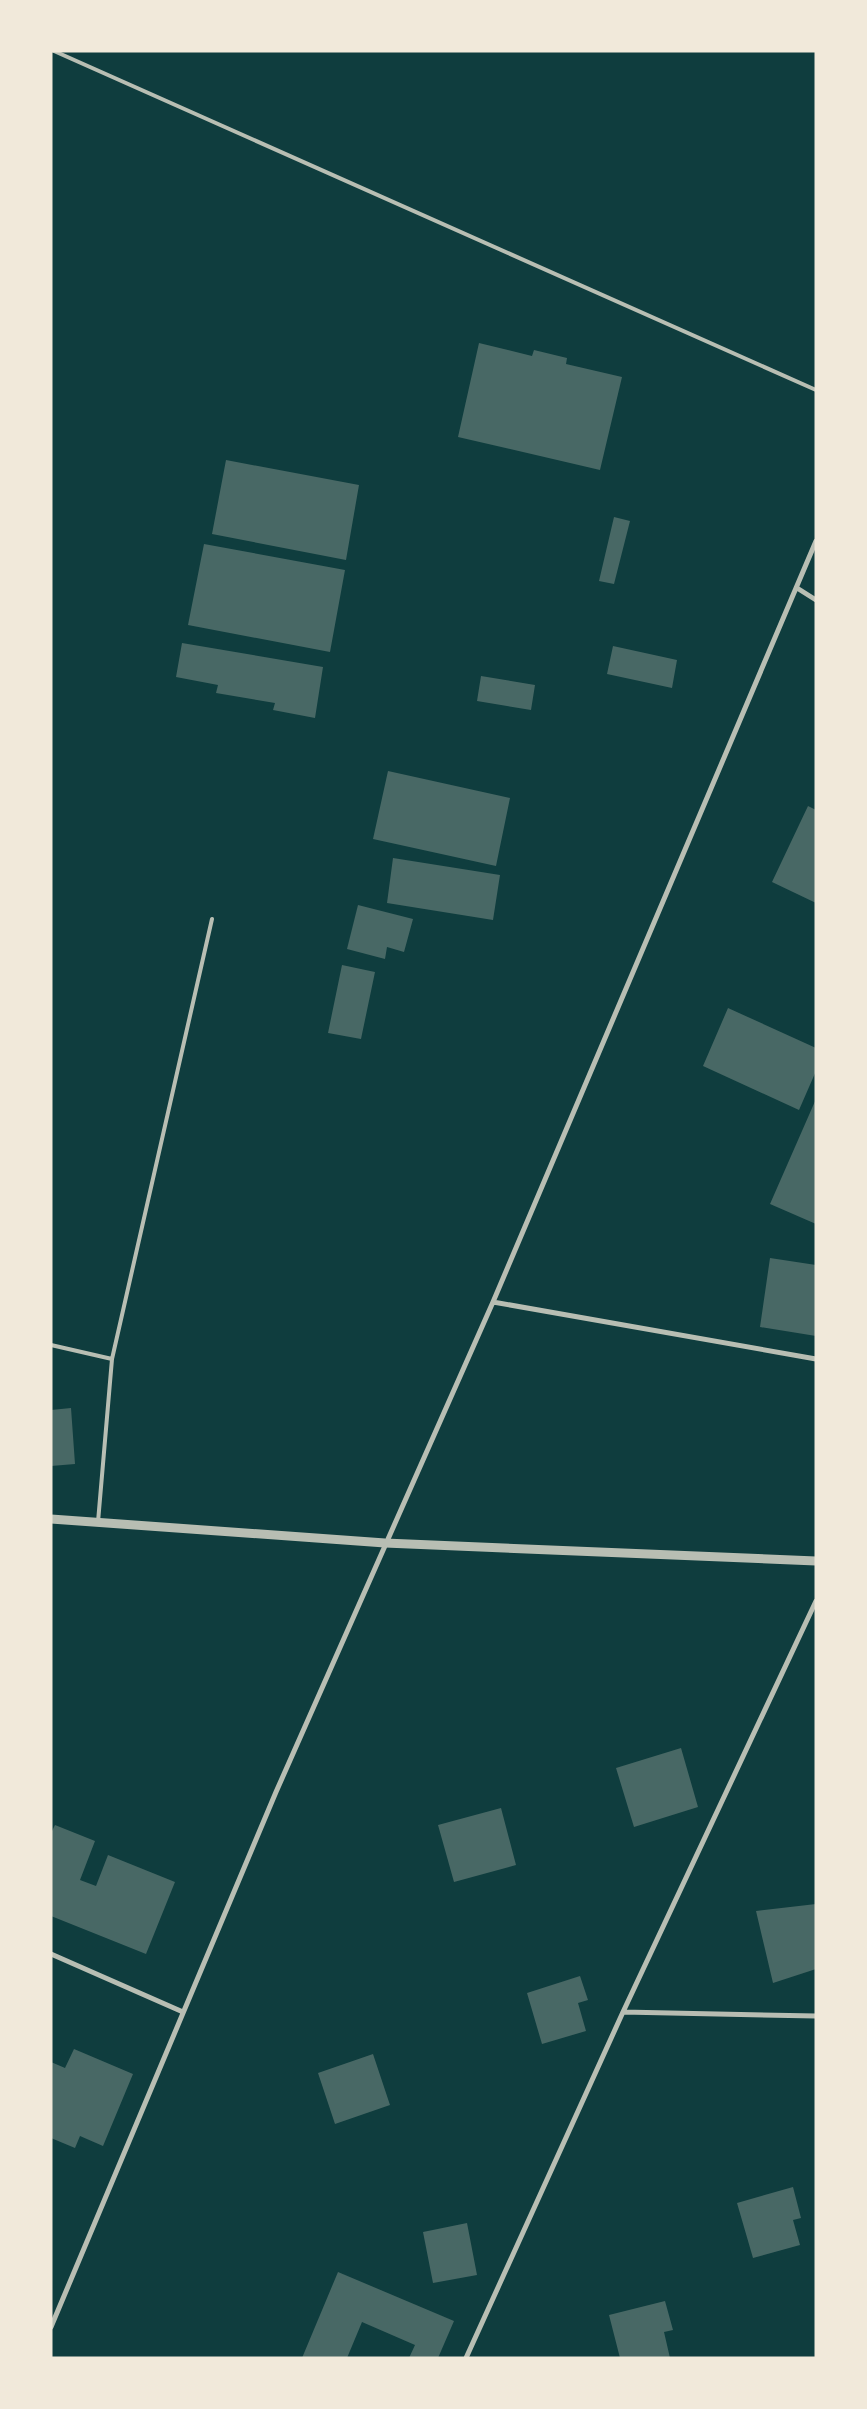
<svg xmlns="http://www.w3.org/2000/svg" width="867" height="2409" viewBox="0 0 867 2409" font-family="'PT Sans Narrow',sans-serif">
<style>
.building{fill:#486865}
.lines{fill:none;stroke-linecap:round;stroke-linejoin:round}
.service{stroke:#b8beb3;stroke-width:4}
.minor{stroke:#b8beb3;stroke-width:5}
.tertiary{stroke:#b8beb3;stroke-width:9}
</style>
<rect width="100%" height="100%" fill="#0f3d3e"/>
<path class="building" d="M 479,343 L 532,356 L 534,350 L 567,358 L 566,364 L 622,377 L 600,470 L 458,437 Z
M 226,460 L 359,485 L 346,560 L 212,534 Z
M 614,517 L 630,521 L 614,584 L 599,581 Z
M 204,544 L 345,570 L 330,652 L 188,625 Z
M 182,643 L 323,667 L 315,718 L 273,710 L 275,703 L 216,693 L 218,685 L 176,677 Z
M 613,646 L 677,660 L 672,688 L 607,674 Z
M 481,676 L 535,685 L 531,710 L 477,701 Z
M 388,771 L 510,798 L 496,866 L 373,839 Z
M 808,806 L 816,810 L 816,903 L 772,882 Z
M 393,858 L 500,875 L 493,920 L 387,903 Z
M 358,905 L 413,919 L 404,952 L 387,947 L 385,959 L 347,949 Z
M 342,965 L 375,972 L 361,1039 L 328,1033 Z
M 728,1008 L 816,1048 L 816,1071 L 799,1110 L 703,1066 Z
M 816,1099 L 816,1224 L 770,1204 Z
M 770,1258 L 816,1265 L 816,1336 L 760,1327 Z
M 71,1408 L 75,1464 L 51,1466 L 51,1410 Z
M 681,1748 L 698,1807 L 634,1827 L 616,1768 Z
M 501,1808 L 516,1865 L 454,1882 L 438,1825 Z
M 55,1825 L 95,1841 L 80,1880 L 96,1886 L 108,1855 L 175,1882 L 146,1954 L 51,1916 L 51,1833 Z
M 816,1904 L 816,1969 L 773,1983 L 756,1911 Z
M 580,1976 L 588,2000 L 578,2003 L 586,2031 L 542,2044 L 527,1993 Z
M 74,2049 L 133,2074 L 103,2146 L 80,2136 L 75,2148 L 51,2138 L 51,2062 L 65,2068 Z
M 373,2054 L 390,2105 L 335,2124 L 318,2073 Z
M 793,2187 L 801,2218 L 793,2220 L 800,2245 L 753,2258 L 737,2203 Z
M 467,2223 L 477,2275 L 433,2283 L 423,2232 Z
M 338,2272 L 454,2321 L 438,2358 L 409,2358 L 415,2345 L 362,2322 L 347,2358 L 302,2358 Z
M 665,2301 L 673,2330 L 664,2332 L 670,2358 L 620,2358 L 609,2315 Z"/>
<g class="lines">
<path class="service" d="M 54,51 L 816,390
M 51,1345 L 112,1359
M 98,1522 L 112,1359 L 212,919"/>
<path class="minor" d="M 797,588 L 816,600
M 493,1302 L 816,1359
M 51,1954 L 183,2012
M 623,2012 L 816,2016
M 51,2327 L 276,1792 L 493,1302 L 816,541
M 466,2358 L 623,2012 L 816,1601"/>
<path class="tertiary" d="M 51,1519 L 385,1543 L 816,1561"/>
</g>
<rect width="867" height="2409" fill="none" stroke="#f1e9da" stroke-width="105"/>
</svg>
